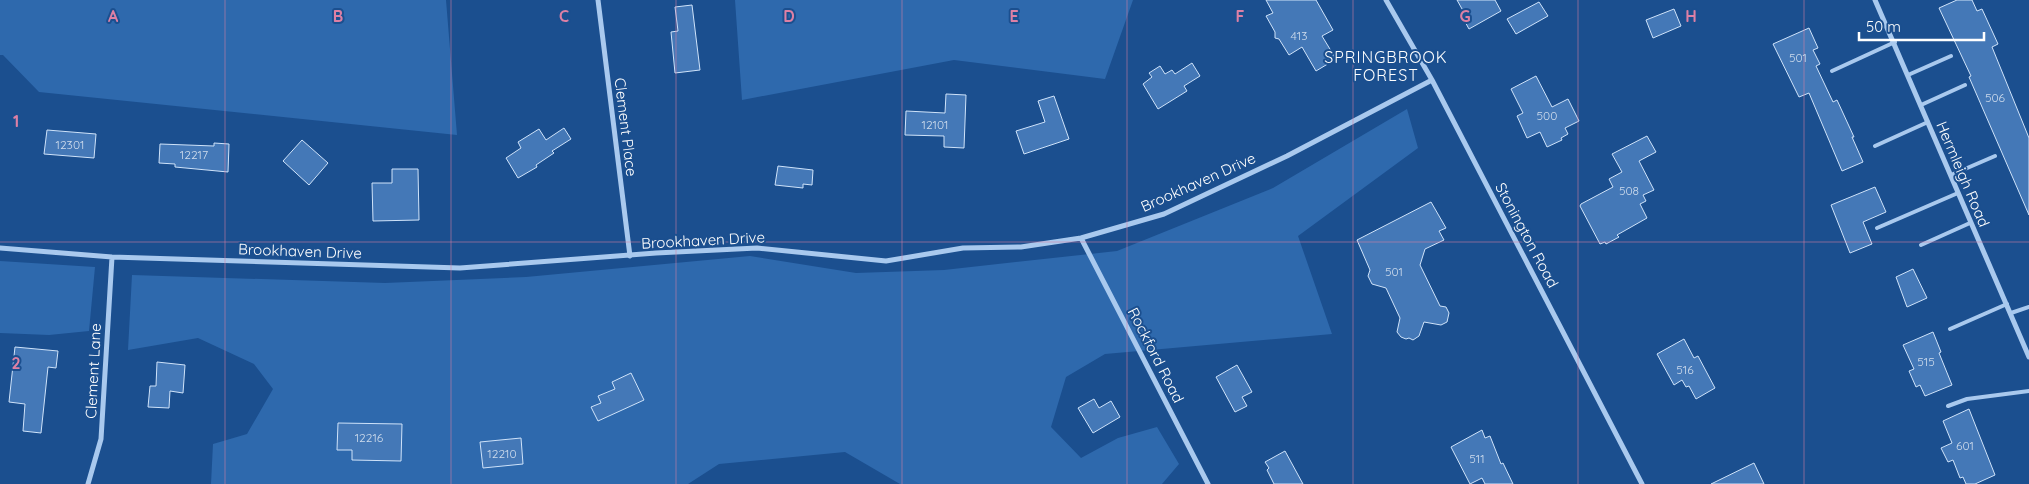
<svg xmlns="http://www.w3.org/2000/svg" width="2029" height="484" viewBox="0 0 2029 484" font-family="Quicksand,sans-serif">
<style>
.green{fill:#2e69ad}
.building{fill:#4478b7;stroke:#cfe3fa}
.lines{fill:none;stroke-linecap:round;stroke-linejoin:round}
.lane{stroke:#a9c9ee;stroke-width:4}
.street{stroke:#a9c9ee;stroke-width:5}
.grid{fill:none;stroke:#dd80a5;stroke-width:1;stroke-opacity:0.55}
.labels{text-anchor:middle;dominant-baseline:central;stroke-width:4;stroke-linejoin:round;paint-order:stroke}
.number-label{font-size:12px;fill:#d0dded}
.street-label{font-size:15px;fill:#fff;stroke:#1b4f8f}
.neighbourhood-label{font-size:16px;letter-spacing:1px;fill:#fff;stroke:#1b4f8f}
.grid-label{font-size:16px;text-anchor:middle;font-weight:bold;fill:#dd80a5;stroke:#1b4f8f;stroke-width:4;stroke-linejoin:round;paint-order:stroke}
</style>
<rect width="100%" height="100%" fill="#1b4f8f"/>
<path class="green" d="M 0,0 L 446,0 L 457,135 L 39,92 L 3,55 L 0,55 Z
M 735,0 L 1133,0 L 1105,79 L 954,60 L 742,100 Z
M 1407,109 L 1418,148 L 1298,236 L 1332,334 L 1105,354 L 1066,377 L 1051,427 L 1081,458 L 1118,438 L 1157,427 L 1179,464 L 1162,484 L 900,484 L 845,452 L 719,464 L 688,484 L 211,484 L 213,444 L 247,434 L 273,389 L 254,364 L 198,338 L 128,350 L 132,275 L 385,283 L 526,277 L 750,256 L 856,273 L 944,270 L 1117,251 L 1273,188 Z
M 0,261 L 95,267 L 89,331 L 49,335 L 0,333 Z"/>
<path class="building" d="M 1266,0 L 1316,0 L 1333,30 L 1322,36 L 1336,59 L 1316,71 L 1302,47 L 1289,55 L 1279,39 L 1275,38 L 1275,32 L 1266,16 L 1273,13 Z
M 1457,0 L 1495,0 L 1501,11 L 1469,29 L 1463,18 L 1466,16 Z
M 1957,0 L 1972,0 L 1977,11 L 1982,9 L 1998,44 L 1992,47 L 2029,138 L 2029,215 L 1969,77 L 1971,76 L 1939,8 Z
M 1539,2 L 1548,16 L 1516,34 L 1507,19 Z
M 692,5 L 700,70 L 675,73 L 671,32 L 678,31 L 675,7 Z
M 1674,9 L 1681,26 L 1653,38 L 1646,20 Z
M 1809,28 L 1818,48 L 1813,50 L 1820,64 L 1816,66 L 1833,102 L 1837,100 L 1854,137 L 1852,137 L 1863,162 L 1842,171 L 1809,93 L 1799,97 L 1773,44 Z
M 1192,63 L 1200,76 L 1184,86 L 1187,91 L 1158,109 L 1143,84 L 1152,77 L 1149,73 L 1160,66 L 1165,74 L 1172,70 L 1175,74 Z
M 1536,76 L 1552,107 L 1568,99 L 1579,121 L 1565,128 L 1568,134 L 1561,138 L 1562,140 L 1547,147 L 1540,132 L 1527,138 L 1517,116 L 1523,113 L 1511,89 Z
M 946,94 L 966,95 L 964,148 L 944,147 L 944,136 L 905,135 L 906,111 L 945,113 Z
M 1054,96 L 1069,139 L 1024,154 L 1016,131 L 1045,122 L 1038,101 Z
M 564,128 L 571,139 L 552,151 L 554,153 L 536,165 L 537,167 L 518,178 L 506,158 L 521,148 L 518,142 L 539,129 L 546,140 Z
M 47,130 L 96,134 L 94,158 L 44,154 Z
M 1647,136 L 1656,152 L 1639,161 L 1654,190 L 1643,195 L 1646,201 L 1640,204 L 1647,218 L 1617,235 L 1619,237 L 1606,244 L 1605,242 L 1600,244 L 1580,206 L 1581,204 L 1613,187 L 1609,179 L 1622,172 L 1612,154 Z
M 302,140 L 328,163 L 309,185 L 283,161 Z
M 214,143 L 229,144 L 228,172 L 175,167 L 175,164 L 159,163 L 160,144 L 214,146 Z
M 778,166 L 813,170 L 812,185 L 803,184 L 803,188 L 775,185 Z
M 392,169 L 418,169 L 419,220 L 373,221 L 372,183 L 392,183 Z
M 1875,187 L 1886,212 L 1863,222 L 1872,244 L 1850,253 L 1831,205 Z
M 1431,202 L 1446,228 L 1439,231 L 1444,240 L 1425,249 L 1420,265 L 1440,306 L 1446,307 L 1449,313 L 1447,322 L 1441,325 L 1424,322 L 1419,336 L 1413,340 L 1409,338 L 1406,339 L 1401,337 L 1397,332 L 1400,318 L 1386,288 L 1372,284 L 1368,276 L 1370,270 L 1357,240 Z
M 1913,269 L 1927,298 L 1907,307 L 1896,277 Z
M 1933,332 L 1941,352 L 1939,353 L 1952,385 L 1925,396 L 1920,385 L 1916,387 L 1909,371 L 1914,369 L 1903,345 Z
M 1684,339 L 1694,358 L 1698,356 L 1715,388 L 1696,399 L 1689,386 L 1686,387 L 1682,380 L 1674,385 L 1657,354 Z
M 15,347 L 58,351 L 56,368 L 48,367 L 41,433 L 23,431 L 25,404 L 9,402 Z
M 157,362 L 185,365 L 183,393 L 170,391 L 169,408 L 148,407 L 150,386 L 156,386 Z
M 1237,365 L 1252,392 L 1242,397 L 1247,406 L 1235,412 L 1216,377 Z
M 631,373 L 644,400 L 598,421 L 591,407 L 601,403 L 598,396 L 615,389 L 612,382 Z
M 1094,399 L 1099,408 L 1111,401 L 1120,417 L 1093,433 L 1078,408 Z
M 1969,409 L 1995,475 L 1975,484 L 1966,484 L 1963,477 L 1960,478 L 1953,460 L 1948,462 L 1941,448 L 1952,443 L 1943,421 Z
M 338,423 L 402,424 L 401,461 L 352,460 L 352,450 L 337,450 Z
M 1482,430 L 1485,438 L 1490,436 L 1501,464 L 1503,463 L 1513,484 L 1485,484 L 1482,478 L 1470,484 L 1451,447 Z
M 521,438 L 523,464 L 483,468 L 480,442 Z
M 1285,451 L 1303,484 L 1274,484 L 1267,470 L 1269,468 L 1265,462 Z
M 1754,463 L 1764,484 L 1711,484 Z"/>
<g class="lines">
<path class="lane" d="M 1832,71 L 1895,42
M 1908,75 L 1951,56
M 1921,105 L 1965,85
M 1875,146 L 1928,122
M 1951,175 L 1995,156
M 1877,228 L 1958,193
M 1921,245 L 1970,223
M 2011,313 L 2029,307
M 1950,329 L 2007,304
M 1948,406 L 1967,399 L 2029,391"/>
<path class="street" d="M 598,0 L 630,256
M 1386,0 L 1432,80 L 1642,484
M 1875,0 L 2029,357
M 1081,238 L 1208,484
M 0,248 L 112,257 L 460,268 L 656,253 L 757,248 L 886,261 L 963,248 L 1021,247 L 1081,238 L 1164,214 L 1287,156 L 1432,80
M 88,484 L 101,439 L 112,257"/>
</g>
<path class="grid" d="M 225,0 L 225,484M 451,0 L 451,484M 676,0 L 676,484M 902,0 L 902,484M 1127,0 L 1127,484M 1353,0 L 1353,484M 1578,0 L 1578,484M 1804,0 L 1804,484M 0,242 L 2029,242"/>
<g class="labels">
<g class="number-label">
<text x="1299" y="35">413</text>
<text x="1798" y="57">501</text>
<text x="1995" y="97">506</text>
<text x="1547" y="115">500</text>
<text x="935" y="124">12101</text>
<text x="70" y="144">12301</text>
<text x="194" y="154">12217</text>
<text x="1629" y="190">508</text>
<text x="1394" y="271">501</text>
<text x="1926" y="361">515</text>
<text x="1685" y="369">516</text>
<text x="369" y="437">12216</text>
<text x="1965" y="445">601</text>
<text x="502" y="453">12210</text>
<text x="1477" y="458">511</text>
</g>
<g class="street-label">
<text transform="translate(626 127) rotate(83)">Clement Place</text>
<text transform="translate(1963 174) rotate(67)">Hermleigh Road</text>
<text transform="translate(1198 182) rotate(-24)">Brookhaven Drive</text>
<text transform="translate(1527 235) rotate(62)">Stonington Road</text>
<text transform="translate(703 240) rotate(-3)">Brookhaven Drive</text>
<text transform="translate(300 251) rotate(2)">Brookhaven Drive</text>
<text transform="translate(1156 355) rotate(63)">Rockford Road</text>
<text transform="translate(93 371) rotate(-87)">Clement Lane</text>
</g>
<g class="neighbourhood-label">
<text x="1386" y="57">SPRINGBROOK<tspan x="1386" dy="18">FOREST</tspan></text>
</g>
</g>
<g class="grid-label">
<text x="113" y="22">A</text>
<text x="338" y="22">B</text>
<text x="564" y="22">C</text>
<text x="789" y="22">D</text>
<text x="1014" y="22">E</text>
<text x="1240" y="22">F</text>
<text x="1465" y="22">G</text>
<text x="1691" y="22">H</text>
<text x="16" y="127">1</text>
<text x="16" y="369">2</text>
</g>
<path d="M1859 32v8h125v-8" fill="none" stroke="#ffffff" stroke-width="2.5"/>
<text x="1866" y="32" font-size="15" fill="#ffffff" stroke="#1b4f8f" stroke-width="4" paint-order="stroke">50 m</text>
</svg>
